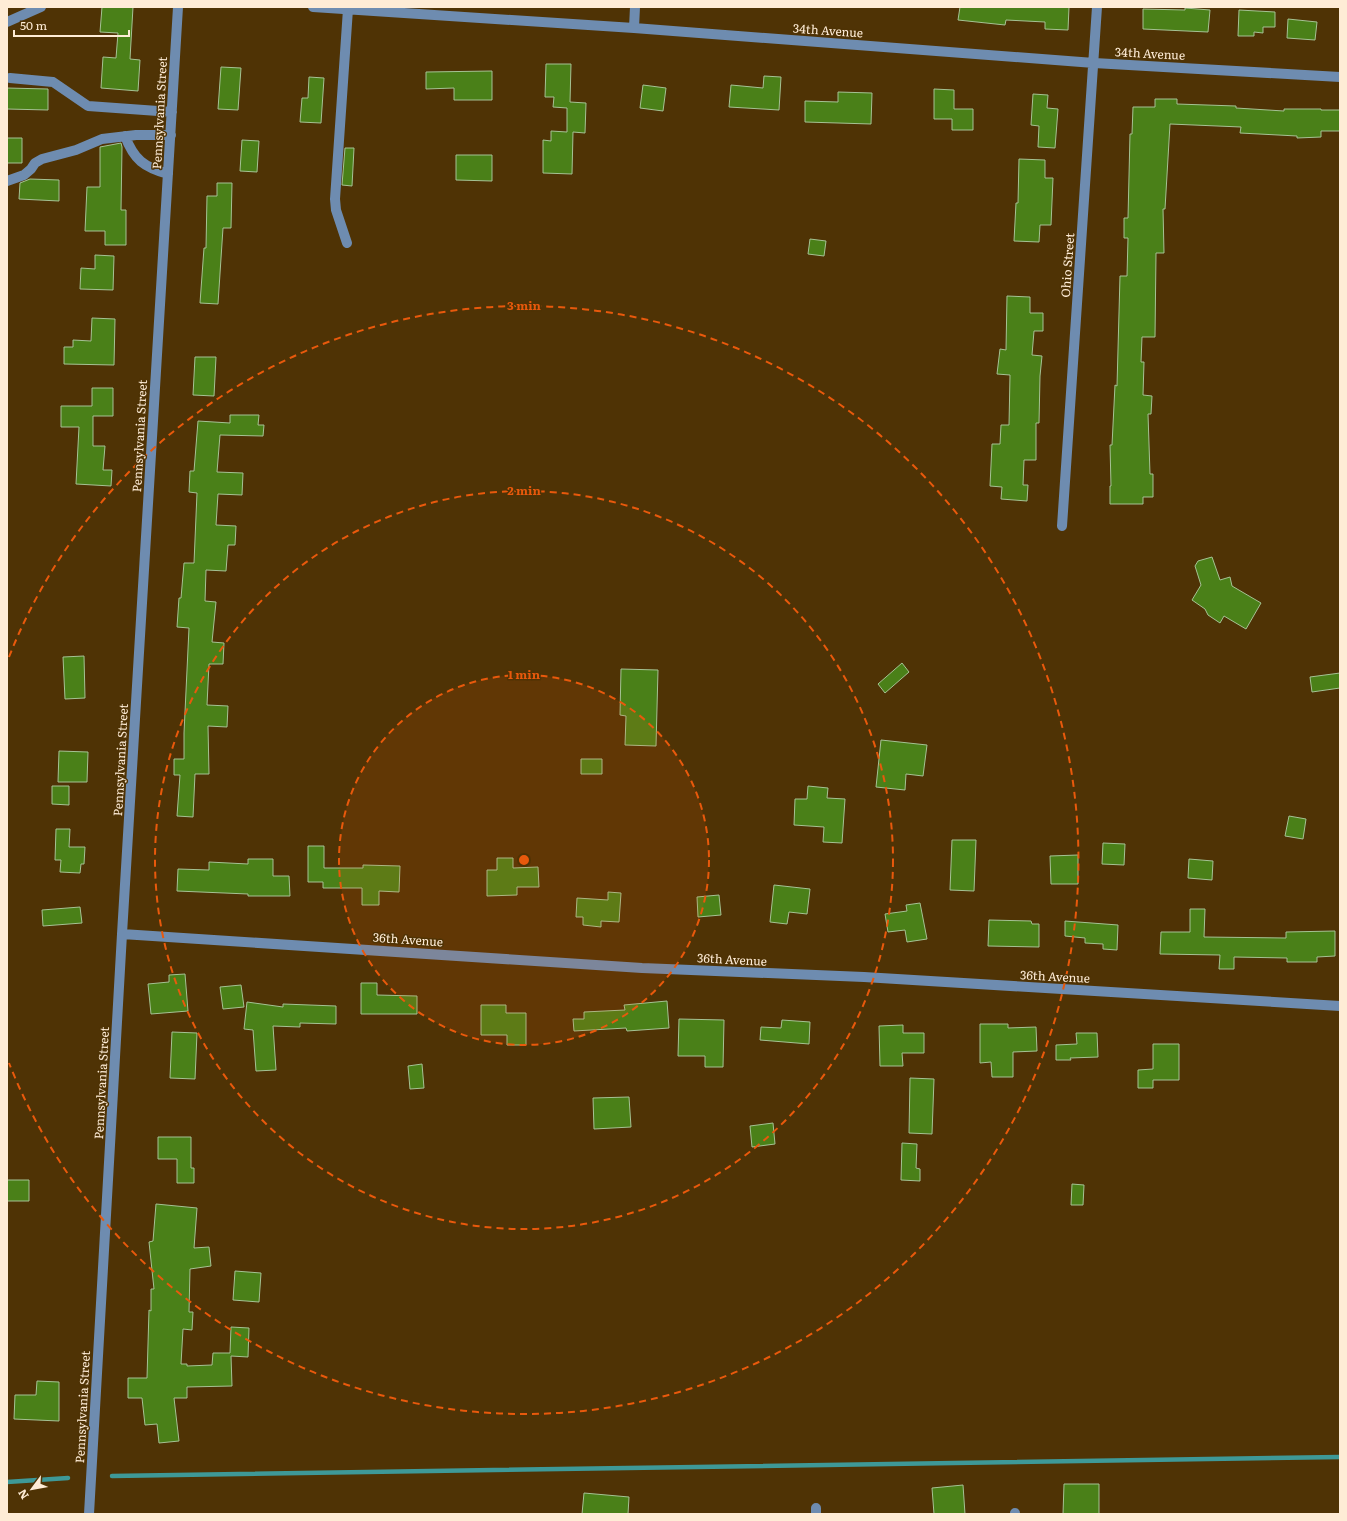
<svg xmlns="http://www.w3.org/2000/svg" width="1347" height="1521" viewBox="0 0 1347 1521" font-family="Literata,serif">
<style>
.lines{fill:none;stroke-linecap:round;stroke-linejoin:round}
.stream{stroke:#3e9998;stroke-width:4.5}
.building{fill:#4a8018;stroke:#a5c294}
.minor{stroke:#6e8cb0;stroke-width:10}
.ring{fill:none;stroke:#e8590c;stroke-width:2;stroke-dasharray:7 5}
.labels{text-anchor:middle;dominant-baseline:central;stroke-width:3;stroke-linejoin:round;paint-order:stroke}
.street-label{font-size:12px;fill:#feecd6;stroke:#4f3305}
.centre{fill:#e8590c;stroke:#4f3305;stroke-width:2}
.ring-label{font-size:12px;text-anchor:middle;font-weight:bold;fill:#e8590c;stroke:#4f3305;stroke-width:3;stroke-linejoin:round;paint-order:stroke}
</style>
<rect width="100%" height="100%" fill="#4f3305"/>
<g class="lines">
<path class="stream" d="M 112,1476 L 1340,1457
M 7,1482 L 68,1478"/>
</g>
<path class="building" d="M 102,7 L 133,7 L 130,59 L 140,60 L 138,91 L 101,88 L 103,57 L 116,58 L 118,33 L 100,32 Z
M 960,7 L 1069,7 L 1068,30 L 1045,29 L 1045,22 L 1006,20 L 1005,25 L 958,20 Z
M 1185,8 L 1210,10 L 1208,32 L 1143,29 L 1143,9 L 1185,10 Z
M 1239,10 L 1275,12 L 1275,27 L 1263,27 L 1263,33 L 1254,32 L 1254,36 L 1238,36 Z
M 1288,19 L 1317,22 L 1315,40 L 1287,38 Z
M 546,64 L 571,64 L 570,102 L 586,103 L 585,133 L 573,132 L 572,174 L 543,173 L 543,140 L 551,141 L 551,131 L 567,132 L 567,108 L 553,107 L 554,97 L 545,97 Z
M 221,67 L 241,68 L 238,110 L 218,109 Z
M 492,71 L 492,100 L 454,100 L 454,88 L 426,89 L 426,72 Z
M 764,76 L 781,77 L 779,110 L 729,107 L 731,85 L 763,88 Z
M 309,77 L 324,78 L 321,123 L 300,122 L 302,98 L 308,98 Z
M 643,85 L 666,88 L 663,111 L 640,108 Z
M 7,88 L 48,89 L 48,110 L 7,109 Z
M 934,89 L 954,90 L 954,109 L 973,109 L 973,130 L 952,130 L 952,119 L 934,119 Z
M 838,92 L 872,93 L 871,124 L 805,122 L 805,101 L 838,102 Z
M 1033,94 L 1048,95 L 1047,108 L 1058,109 L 1055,148 L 1038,147 L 1039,126 L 1031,125 Z
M 1155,99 L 1177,99 L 1177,104 L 1236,106 L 1236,108 L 1284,111 L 1284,109 L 1321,109 L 1321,110 L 1340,110 L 1340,131 L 1321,131 L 1321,137 L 1297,138 L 1297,136 L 1240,133 L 1241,127 L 1170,124 L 1165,209 L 1163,209 L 1164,253 L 1156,253 L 1155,337 L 1142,337 L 1141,362 L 1144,362 L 1143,395 L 1152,396 L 1151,414 L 1148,414 L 1150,474 L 1153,474 L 1153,497 L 1143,497 L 1143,504 L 1110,504 L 1110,486 L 1111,486 L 1110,445 L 1112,445 L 1115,385 L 1117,386 L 1120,276 L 1127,276 L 1128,238 L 1124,238 L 1124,218 L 1128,218 L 1130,134 L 1132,134 L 1133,107 L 1155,107 Z
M 7,138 L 22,138 L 22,163 L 7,163 Z
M 242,140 L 259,141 L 257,172 L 240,171 Z
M 121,143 L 122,147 L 121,210 L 126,210 L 126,245 L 105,245 L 105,231 L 85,231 L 87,187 L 100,187 L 100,147 Z
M 345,148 L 354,148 L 352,186 L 342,185 Z
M 456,155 L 492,155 L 492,181 L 456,180 Z
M 1019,159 L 1045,160 L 1045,178 L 1053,178 L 1051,225 L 1040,225 L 1039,242 L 1014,241 L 1016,203 L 1018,203 Z
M 30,179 L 59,180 L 59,201 L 19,199 L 20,183 Z
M 217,183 L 232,183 L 231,228 L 223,228 L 218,304 L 200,303 L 204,248 L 206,248 L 207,196 L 217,196 Z
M 810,239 L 826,241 L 824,256 L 808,254 Z
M 95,255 L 114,256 L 113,290 L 80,289 L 81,268 L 95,269 Z
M 1007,296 L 1030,297 L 1030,313 L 1043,313 L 1043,331 L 1034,331 L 1032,355 L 1042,356 L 1040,376 L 1039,423 L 1036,423 L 1036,460 L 1024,460 L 1023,485 L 1028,485 L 1027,501 L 1001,499 L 1002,487 L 990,486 L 992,444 L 1000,444 L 1001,425 L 1009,425 L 1010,375 L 997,374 L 1000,349 L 1006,350 Z
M 92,318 L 115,319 L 114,365 L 64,364 L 64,347 L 73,347 L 73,340 L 91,341 Z
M 195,357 L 216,357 L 214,396 L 193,395 Z
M 92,388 L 113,388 L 113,416 L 93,416 L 93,446 L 105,446 L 103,470 L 112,470 L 111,486 L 76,484 L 79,427 L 61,427 L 61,406 L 92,406 Z
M 230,415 L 259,415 L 258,425 L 264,425 L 263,436 L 220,435 L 217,472 L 243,473 L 242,495 L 218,494 L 216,525 L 236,526 L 235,545 L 228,545 L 226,571 L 206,570 L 205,601 L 216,602 L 212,642 L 224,643 L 223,664 L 209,664 L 207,705 L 228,706 L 227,727 L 208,726 L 209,774 L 195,774 L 193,817 L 177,816 L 180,775 L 174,775 L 174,759 L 184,759 L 184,733 L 189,628 L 177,627 L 179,598 L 181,598 L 184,563 L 194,563 L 197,493 L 189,492 L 190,471 L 194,471 L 198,421 L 230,423 Z
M 1212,557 L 1220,580 L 1230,577 L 1232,586 L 1261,603 L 1246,629 L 1224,616 L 1220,623 L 1208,615 L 1205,609 L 1192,600 L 1201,585 L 1195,566 L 1198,561 Z
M 84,656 L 85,698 L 65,699 L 63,657 Z
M 902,663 L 909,672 L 885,693 L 878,684 Z
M 621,669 L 658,670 L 656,746 L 625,745 L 626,716 L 620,715 Z
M 1340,673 L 1340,688 L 1312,692 L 1310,677 Z
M 881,740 L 927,745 L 923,776 L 906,774 L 905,790 L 876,787 Z
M 59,751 L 88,752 L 87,782 L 58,782 Z
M 581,759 L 602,759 L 602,774 L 581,774 Z
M 52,786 L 69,786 L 69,805 L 52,804 Z
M 808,786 L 828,788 L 827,798 L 845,799 L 842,843 L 823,842 L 824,827 L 794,825 L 795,799 L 807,799 Z
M 1289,816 L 1306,819 L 1303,839 L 1285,836 Z
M 56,829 L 70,829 L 69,847 L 85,847 L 84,864 L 81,864 L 80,873 L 60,872 L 61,860 L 55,860 Z
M 952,840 L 976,840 L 974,891 L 950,890 Z
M 1103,843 L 1125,844 L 1124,865 L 1102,864 Z
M 308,846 L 324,846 L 324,868 L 363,868 L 363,865 L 400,866 L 399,892 L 379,891 L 379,905 L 362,905 L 362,888 L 323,888 L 323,882 L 308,882 Z
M 1078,855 L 1078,884 L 1051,884 L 1050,856 Z
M 497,858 L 513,858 L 513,868 L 538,867 L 539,887 L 517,887 L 517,895 L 487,896 L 487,870 L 497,870 Z
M 248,859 L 273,859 L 273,876 L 289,876 L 290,896 L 248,896 L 248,894 L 177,891 L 178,869 L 209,870 L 209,862 L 248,864 Z
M 1189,859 L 1213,861 L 1212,880 L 1188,878 Z
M 774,885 L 810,889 L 807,914 L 789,912 L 787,924 L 770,922 Z
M 608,892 L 621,893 L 619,922 L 601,921 L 601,927 L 583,925 L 583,917 L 576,917 L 577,898 L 608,900 Z
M 719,895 L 721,915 L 698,917 L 697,897 Z
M 920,903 L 927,939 L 907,942 L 905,930 L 888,932 L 885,914 L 907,911 L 906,905 Z
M 80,907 L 82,923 L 43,926 L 42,910 Z
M 1190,909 L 1205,909 L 1204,937 L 1286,938 L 1286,932 L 1335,931 L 1335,956 L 1317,957 L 1317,962 L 1287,962 L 1287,958 L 1234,957 L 1234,969 L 1219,969 L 1220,955 L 1160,954 L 1161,932 L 1190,932 Z
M 989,920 L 1031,921 L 1032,924 L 1039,924 L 1039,947 L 988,946 Z
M 1065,921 L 1118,925 L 1117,950 L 1103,949 L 1103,944 L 1085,943 L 1085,938 L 1065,936 Z
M 185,974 L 188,1011 L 151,1014 L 148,984 L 169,982 L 169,975 Z
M 361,983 L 377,983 L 377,995 L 417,996 L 417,1014 L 361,1014 Z
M 241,985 L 244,1007 L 223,1009 L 220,987 Z
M 667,1001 L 669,1028 L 627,1031 L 626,1028 L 574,1031 L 573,1019 L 584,1019 L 584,1012 L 625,1010 L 624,1005 Z
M 247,1002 L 283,1007 L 283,1004 L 336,1006 L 336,1024 L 300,1023 L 300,1027 L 273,1026 L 276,1070 L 256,1071 L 253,1030 L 244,1029 Z
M 481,1005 L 506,1005 L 506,1013 L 526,1013 L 526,1045 L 507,1045 L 507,1035 L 481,1035 Z
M 679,1019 L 724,1020 L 723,1067 L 705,1067 L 705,1056 L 678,1056 Z
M 782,1020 L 810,1022 L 809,1044 L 760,1040 L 761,1027 L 781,1028 Z
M 980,1024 L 1008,1024 L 1008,1028 L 1036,1027 L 1037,1051 L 1013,1052 L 1013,1077 L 992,1077 L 991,1062 L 980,1063 Z
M 903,1025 L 903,1033 L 924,1033 L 924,1053 L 902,1053 L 903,1066 L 880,1066 L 879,1026 Z
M 172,1032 L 197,1033 L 195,1079 L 170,1078 Z
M 1076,1033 L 1097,1033 L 1098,1057 L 1070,1058 L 1071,1060 L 1056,1060 L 1056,1045 L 1077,1044 Z
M 1153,1044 L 1179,1044 L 1179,1080 L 1153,1080 L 1153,1088 L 1138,1088 L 1138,1070 L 1153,1069 Z
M 422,1064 L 424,1088 L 410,1089 L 408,1066 Z
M 910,1078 L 934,1079 L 932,1134 L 909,1133 Z
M 629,1097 L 631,1127 L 594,1129 L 593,1098 Z
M 773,1123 L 775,1144 L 752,1147 L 750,1126 Z
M 158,1137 L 191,1137 L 191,1168 L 194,1168 L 194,1183 L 177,1183 L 177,1159 L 158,1159 Z
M 902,1143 L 917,1144 L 916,1168 L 920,1169 L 920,1181 L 901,1180 Z
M 7,1180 L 29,1180 L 29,1201 L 7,1201 Z
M 1072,1184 L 1084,1185 L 1083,1205 L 1071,1205 Z
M 156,1204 L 197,1208 L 194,1248 L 209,1247 L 211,1266 L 190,1269 L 189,1312 L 193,1312 L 192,1330 L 183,1329 L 181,1364 L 187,1364 L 187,1366 L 212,1365 L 213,1353 L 230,1353 L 231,1327 L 249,1328 L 248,1357 L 231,1356 L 232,1386 L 187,1387 L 187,1398 L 174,1398 L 179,1441 L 159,1443 L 157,1424 L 145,1425 L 142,1398 L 128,1398 L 128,1378 L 147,1378 L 149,1310 L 151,1311 L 151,1289 L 154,1289 L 149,1242 L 153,1241 Z
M 235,1271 L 261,1273 L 259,1302 L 233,1300 Z
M 37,1381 L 59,1382 L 59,1421 L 14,1419 L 15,1395 L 36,1395 Z
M 1064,1484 L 1099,1484 L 1099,1514 L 1063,1514 Z
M 963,1485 L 965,1514 L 934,1514 L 932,1488 Z
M 584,1493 L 629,1497 L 628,1514 L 582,1514 Z"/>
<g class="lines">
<path class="minor" d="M 313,7 L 634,28 L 1094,63 L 1340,77
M 7,22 L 41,7
M 634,28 L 635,7
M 10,78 L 53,82 L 88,106 L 172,112
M 125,136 C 134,160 144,167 168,174
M 7,181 L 24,175 L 31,169 L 35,163 L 42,159 L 76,150 L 102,139 L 136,135 L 171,135
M 347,243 L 336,210 L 335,199 L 348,9
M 1062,526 L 1097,7
M 122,934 L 642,968 L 864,977 L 1340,1006
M 89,1514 L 122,934 L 178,7
M 816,1514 L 816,1508
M 1015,1514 L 1015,1513"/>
</g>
<circle cx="524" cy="860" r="185" fill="#e8590c" fill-opacity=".12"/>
<g class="ring">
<circle cx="524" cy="860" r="185"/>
<circle cx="524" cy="860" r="369"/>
<path d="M9 657A554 554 0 1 1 9 1063"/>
</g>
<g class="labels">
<g class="street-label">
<text transform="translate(828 30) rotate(4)">34th Avenue</text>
<text transform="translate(1150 53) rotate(3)">34th Avenue</text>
<text transform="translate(159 113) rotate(-87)">Pennsylvania Street</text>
<text transform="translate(1067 265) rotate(-86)">Ohio Street</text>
<text transform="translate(139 436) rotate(-87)">Pennsylvania Street</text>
<text transform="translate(120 760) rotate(-87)">Pennsylvania Street</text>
<text transform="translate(408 939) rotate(4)">36th Avenue</text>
<text transform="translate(732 959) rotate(3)">36th Avenue</text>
<text transform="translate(1055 976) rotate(3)">36th Avenue</text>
<text transform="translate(101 1083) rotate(-87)">Pennsylvania Street</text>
<text transform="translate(82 1407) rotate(-87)">Pennsylvania Street</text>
</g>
</g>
<circle cx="524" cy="860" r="6" class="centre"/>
<g class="ring-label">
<text x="524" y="310">3 min</text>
<text x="524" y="495">2 min</text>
<text x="524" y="679">1 min</text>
</g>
<rect width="1347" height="1521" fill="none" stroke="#feecd6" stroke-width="16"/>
<g transform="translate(32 1489) rotate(238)" stroke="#4f3305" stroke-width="3" paint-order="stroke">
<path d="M0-3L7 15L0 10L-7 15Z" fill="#feecd6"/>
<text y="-6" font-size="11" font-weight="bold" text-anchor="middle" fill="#feecd6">N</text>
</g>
<path d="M14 30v6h115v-6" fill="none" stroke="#feecd6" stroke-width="2"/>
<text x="20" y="30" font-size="12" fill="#feecd6" stroke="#4f3305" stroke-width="3" paint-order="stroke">50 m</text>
</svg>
